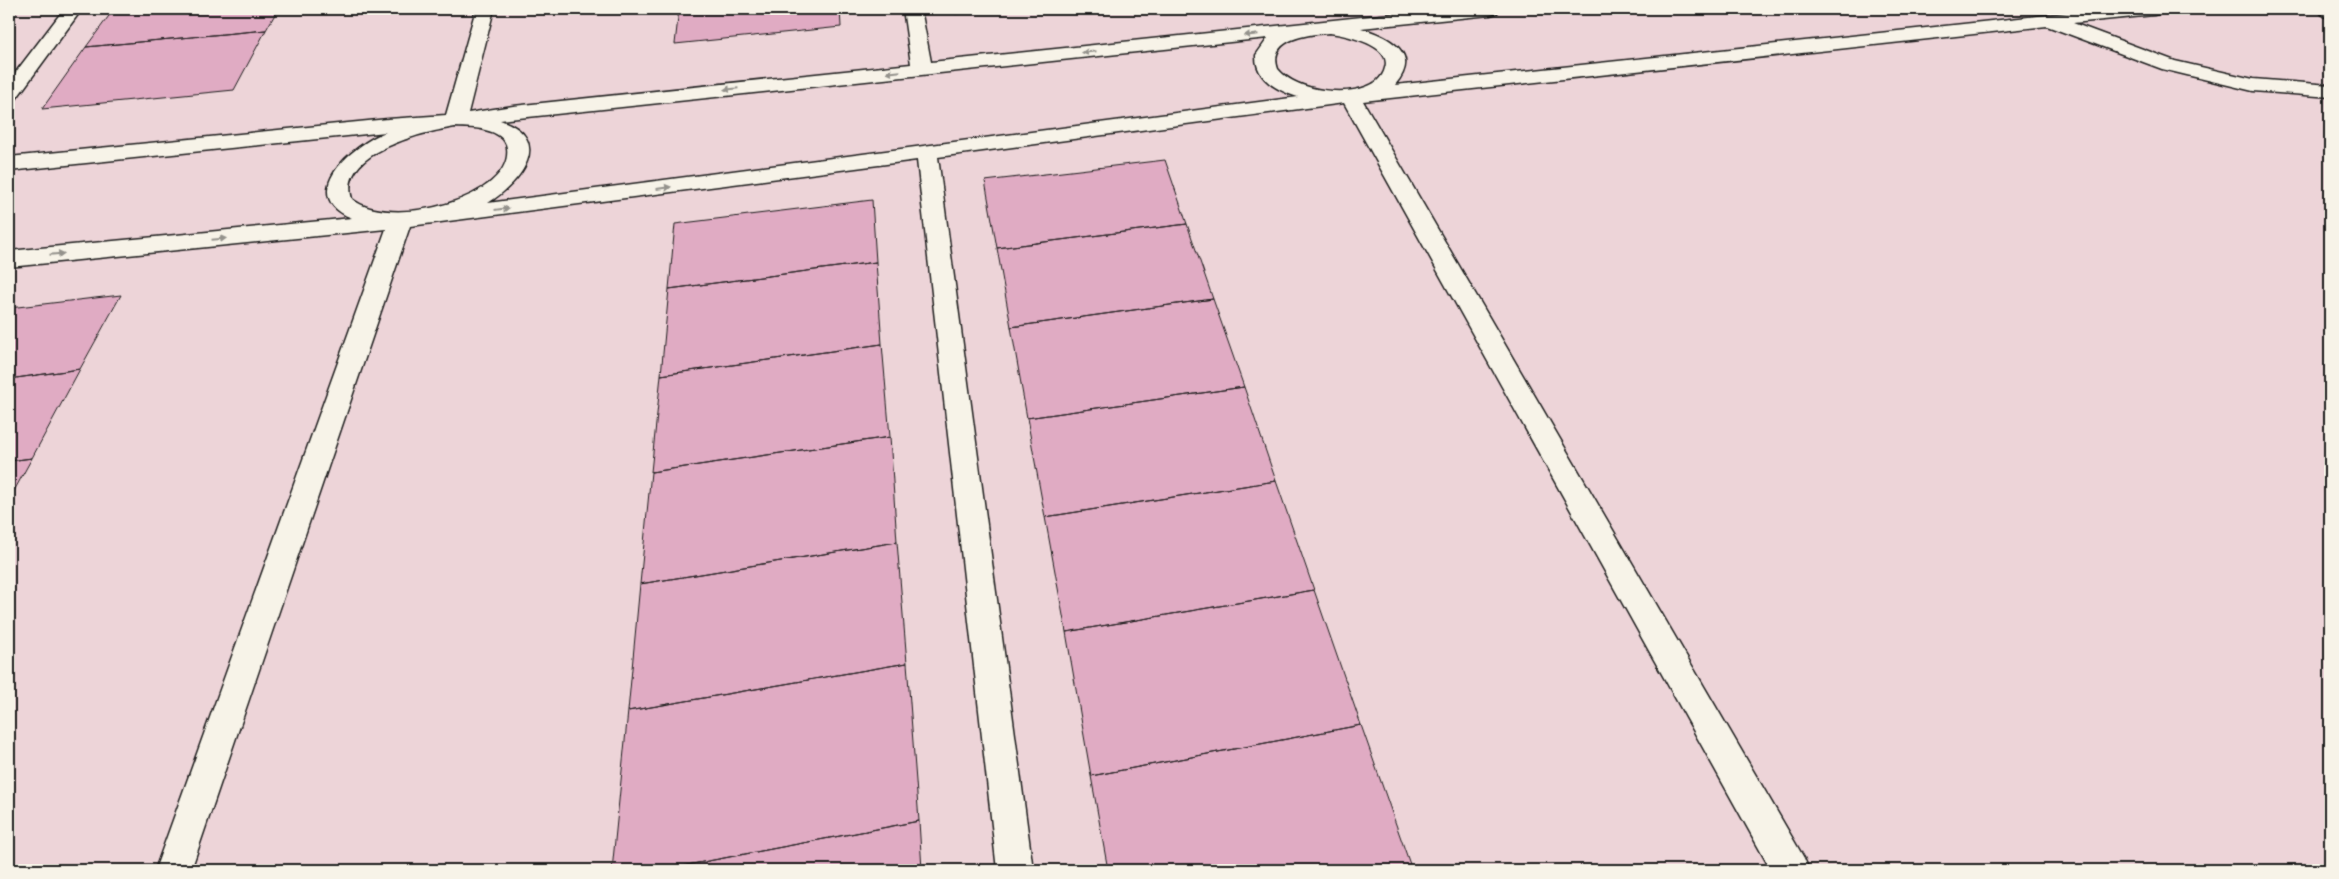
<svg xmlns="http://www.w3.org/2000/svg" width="2339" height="879" viewBox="0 0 2339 879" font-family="Mynerve,sans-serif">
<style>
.built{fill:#edd4d8}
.building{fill:#e0abc3;stroke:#1c1c1c}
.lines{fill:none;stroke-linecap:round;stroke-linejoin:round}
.minor-casing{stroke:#1c1c1c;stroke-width:3}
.minor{fill:#f7f3e8;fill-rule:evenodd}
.oneway{fill:#94928c}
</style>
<rect width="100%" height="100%" fill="#f2e5e1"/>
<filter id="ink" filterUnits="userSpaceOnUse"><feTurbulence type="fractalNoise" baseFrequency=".02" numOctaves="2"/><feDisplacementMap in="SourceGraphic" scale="10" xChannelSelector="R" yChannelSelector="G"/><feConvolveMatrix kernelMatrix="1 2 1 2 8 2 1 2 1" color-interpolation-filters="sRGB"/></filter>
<g filter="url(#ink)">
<path class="built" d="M 9,9 L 2330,9 L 2330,870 L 9,870 Z"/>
<path class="building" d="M 9,9 L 19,9 L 9,21 Z
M 114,9 L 278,9 L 266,30 L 86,47 Z
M 679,9 L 840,9 L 841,27 L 675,44 Z
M 954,9 L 1003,9 L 955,14 Z
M 266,30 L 234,90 L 42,109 L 86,47 Z
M 1165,160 L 1187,224 L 997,248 L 985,181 Z
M 872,200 L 876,262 L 669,289 L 675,224 Z
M 1187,224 L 1213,299 L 1011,327 L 997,248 Z
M 876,262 L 882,344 L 661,375 L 669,289 Z
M 121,295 L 80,369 L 9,379 L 9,308 Z
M 1213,299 L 1244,387 L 1027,418 L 1011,327 Z
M 882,344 L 890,437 L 651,472 L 661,375 Z
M 80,369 L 32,458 L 9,461 L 9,379 Z
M 1244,387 L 1276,481 L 1045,517 L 1027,418 Z
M 890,437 L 897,542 L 640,584 L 651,472 Z
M 32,458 L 9,500 L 9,461 Z
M 1276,481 L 1314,590 L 1066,632 L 1045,517 Z
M 897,542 L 907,663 L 628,711 L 640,584 Z
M 1314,590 L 1361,725 L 1091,776 L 1066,632 Z
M 907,663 L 919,821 L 661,870 L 612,870 L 628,711 Z
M 1361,725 L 1412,870 L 1108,870 L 1091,776 Z
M 919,821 L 922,870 L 661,870 Z"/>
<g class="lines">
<defs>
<path id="minor" d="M 64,9 L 82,9 L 16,99 L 9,101 L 9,81 Z
M 476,9 L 494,9 L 468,113 L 513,106 L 911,64 L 903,9 L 921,9 L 931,62 L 1438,9 L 1499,9 L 1497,13 L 1490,15 L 1361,28 C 1390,37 1422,54 1395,85 L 2104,9 L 2163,9 L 2161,13 L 2154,15 L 2073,23 L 2175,61 L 2253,79 L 2330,85 L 2330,97 L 2253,91 L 2162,69 L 2047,26 L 1363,101 L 1804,858 L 1809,870 L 1771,870 L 1344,103 L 938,157 L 1033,870 L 997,870 L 917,160 L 410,226 L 191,870 L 155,870 L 386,229 L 9,267 L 9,251 L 352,218 C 295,195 353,144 386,132 L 9,171 L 9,157 L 388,119 L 446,115 ZM 1330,33 C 1345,35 1393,45 1385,68 C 1384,73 1381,77 1377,81 C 1354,99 1296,92 1278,69 C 1267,38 1309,34 1330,33 ZM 1268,38 L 1256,55 C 1255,79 1278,91 1298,97 L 488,203 C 520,183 556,139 500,120 ZM 455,127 C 465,128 476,127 485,130 C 495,132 506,138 507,148 C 514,199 389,230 352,199 C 337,152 424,132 455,127 Z
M 2318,9 L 2330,9 L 2330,18 L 2323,16 Z"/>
</defs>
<use href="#minor" class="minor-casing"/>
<use href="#minor" class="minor"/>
</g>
<defs><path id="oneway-solid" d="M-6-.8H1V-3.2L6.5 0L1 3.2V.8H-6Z" transform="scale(1.25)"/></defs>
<g class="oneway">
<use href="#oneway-solid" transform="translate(1251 35) rotate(174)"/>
<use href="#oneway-solid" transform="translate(1089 52) rotate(174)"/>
<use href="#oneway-solid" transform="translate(893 72) rotate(174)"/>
<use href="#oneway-solid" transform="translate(731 89) rotate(174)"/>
<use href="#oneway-solid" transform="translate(664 188) rotate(-8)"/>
<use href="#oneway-solid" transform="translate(502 209) rotate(-7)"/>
<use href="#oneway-solid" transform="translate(219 239) rotate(-5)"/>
<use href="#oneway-solid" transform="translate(57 254) rotate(-5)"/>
</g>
</g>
<rect width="2339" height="879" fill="none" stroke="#f7f3e8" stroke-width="30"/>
<rect x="15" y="15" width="2309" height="849" fill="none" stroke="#1c1c1c" stroke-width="2" filter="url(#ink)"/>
</svg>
